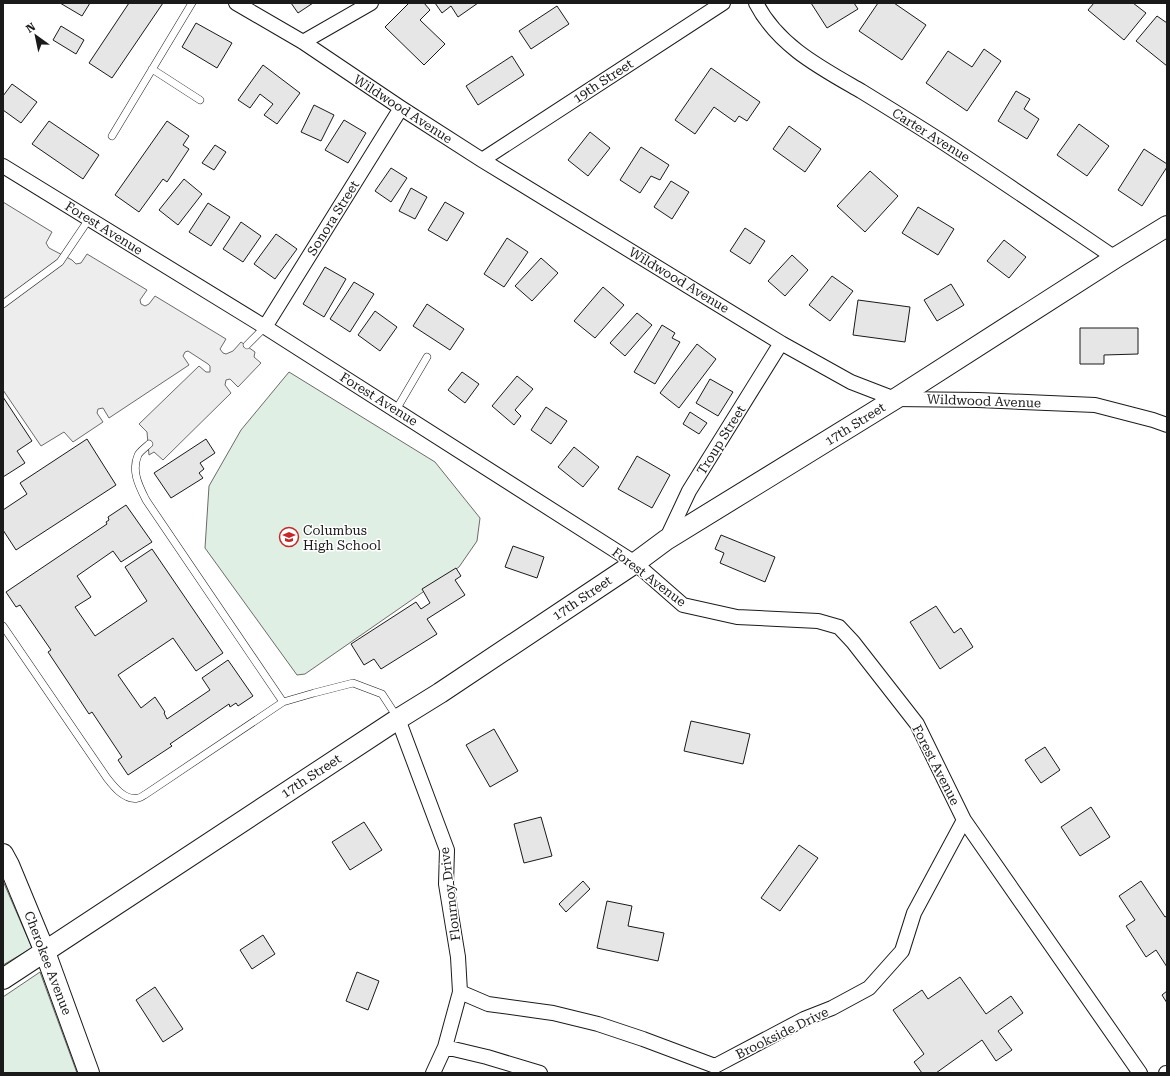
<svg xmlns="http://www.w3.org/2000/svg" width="1170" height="1076" viewBox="0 0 1170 1076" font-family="'Roboto Serif',serif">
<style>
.green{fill:#e0efe3;stroke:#6a6a6a}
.parking{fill:#ededed;stroke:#6a6a6a}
.building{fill:#e6e6e6;stroke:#1a1a1a}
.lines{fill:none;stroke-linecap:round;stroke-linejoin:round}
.lane-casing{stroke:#1a1a1a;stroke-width:8}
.street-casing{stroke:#1a1a1a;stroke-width:16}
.secondary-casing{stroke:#1a1a1a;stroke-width:22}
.lane{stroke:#fff;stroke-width:7}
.street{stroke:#fff;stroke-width:14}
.secondary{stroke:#fff;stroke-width:20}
.labels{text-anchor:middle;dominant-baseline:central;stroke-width:3;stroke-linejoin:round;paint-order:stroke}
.street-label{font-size:13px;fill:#1a1a1a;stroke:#fff}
.poi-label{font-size:13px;fill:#1a1a1a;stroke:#fff;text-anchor:start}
</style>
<rect width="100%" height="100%" fill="#fff"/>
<path class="green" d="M 289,372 L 435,462 L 480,518 L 477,541 L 459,567 L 305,674 L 297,675 L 205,548 L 209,486 L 241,430 Z
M 3,881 L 32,948 L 3,965 Z
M 40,972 L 77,1073 L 3,1073 L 3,997 Z"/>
<path class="parking" d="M 3,202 L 52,232 L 46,243 L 49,248 L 72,260 L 76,264 L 81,263 L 87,254 L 147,290 L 140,300 L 141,304 L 145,306 L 149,304 L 155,296 L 226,339 L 220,349 L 223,353 L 226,354 L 233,351 L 241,342 L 255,352 L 254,357 L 261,363 L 238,387 L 230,379 L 226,380 L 225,385 L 231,393 L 163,460 L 154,452 L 149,455 L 147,432 L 139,424 L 199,366 L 206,372 L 210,372 L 210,366 L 208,364 L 188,351 L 185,352 L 183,356 L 189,365 L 109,418 L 103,408 L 98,409 L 97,413 L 103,422 L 73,442 L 64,432 L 41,446 L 3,390 Z"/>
<path class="building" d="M 60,3 L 90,3 L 82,16 Z
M 129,3 L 163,3 L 112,78 L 89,63 Z
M 291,3 L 313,3 L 298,13 Z
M 409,3 L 424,3 L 430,10 L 420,20 L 445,44 L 424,65 L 385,27 Z
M 435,3 L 478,3 L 458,17 L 451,6 L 442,13 Z
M 811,3 L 854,3 L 858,9 L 827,28 Z
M 878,3 L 894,3 L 926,25 L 902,60 L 859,31 Z
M 1094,3 L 1133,3 L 1146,13 L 1124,40 L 1088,10 Z
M 557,6 L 569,24 L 531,49 L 519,31 Z
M 1157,16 L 1167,23 L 1167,66 L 1136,41 Z
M 196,23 L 232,43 L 217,68 L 182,47 Z
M 61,26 L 84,40 L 76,54 L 53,40 Z
M 984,49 L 1001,61 L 967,111 L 926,83 L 948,51 L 972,67 Z
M 512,56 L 524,75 L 478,105 L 466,86 Z
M 263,65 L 300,93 L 277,124 L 264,115 L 273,104 L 260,94 L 250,108 L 238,100 Z
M 711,68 L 760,102 L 747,121 L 739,116 L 735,122 L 714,107 L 695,134 L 675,120 Z
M 12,84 L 37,102 L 21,123 L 3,110 L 3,96 Z
M 1016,91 L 1030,99 L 1024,109 L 1039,119 L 1027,139 L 998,121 Z
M 314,105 L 334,115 L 321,141 L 301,132 Z
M 344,120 L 366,133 L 348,163 L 325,150 Z
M 49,121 L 99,155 L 83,179 L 32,144 Z
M 167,121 L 189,136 L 183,145 L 189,149 L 167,182 L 163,179 L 139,212 L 115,195 Z
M 1079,124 L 1109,146 L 1087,176 L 1057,155 Z
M 789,126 L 821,149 L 805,172 L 773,149 Z
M 590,132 L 610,148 L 588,176 L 568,160 Z
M 215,145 L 226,152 L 214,170 L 202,163 Z
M 641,147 L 669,165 L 660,180 L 651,176 L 640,193 L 620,180 Z
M 1144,149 L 1167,164 L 1167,167 L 1142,206 L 1118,190 Z
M 391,168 L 407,178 L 391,202 L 375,191 Z
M 870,171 L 898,196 L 865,232 L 837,206 Z
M 184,179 L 202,194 L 178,225 L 159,210 Z
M 671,181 L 689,192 L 672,219 L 654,207 Z
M 411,188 L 427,197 L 415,219 L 399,211 Z
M 445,202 L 464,213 L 447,241 L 428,230 Z
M 208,203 L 230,217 L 211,246 L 189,232 Z
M 918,207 L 954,229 L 938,255 L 902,233 Z
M 241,222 L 261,236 L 243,262 L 223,249 Z
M 745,228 L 765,241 L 750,264 L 730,251 Z
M 276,234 L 297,249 L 275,279 L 254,264 Z
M 507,238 L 528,252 L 504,287 L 484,274 Z
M 1004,240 L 1026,257 L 1009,278 L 987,261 Z
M 792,255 L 808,270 L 785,296 L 768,281 Z
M 541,258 L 558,273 L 532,301 L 515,286 Z
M 325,267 L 346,279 L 324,317 L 303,304 Z
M 832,276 L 853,291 L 830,321 L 809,305 Z
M 354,282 L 374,294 L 350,332 L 330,319 Z
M 951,284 L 964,305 L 937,321 L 924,300 Z
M 603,287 L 624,305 L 595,338 L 574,321 Z
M 858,300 L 910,307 L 905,342 L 853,335 Z
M 427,304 L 464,329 L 450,350 L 413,326 Z
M 375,311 L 397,327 L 380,351 L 358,335 Z
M 637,313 L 652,325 L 625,356 L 610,343 Z
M 662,325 L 675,333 L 672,338 L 680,342 L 655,384 L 634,372 Z
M 1080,328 L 1138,328 L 1138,354 L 1104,355 L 1104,364 L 1080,364 Z
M 697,344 L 716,359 L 679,408 L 660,393 Z
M 462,372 L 479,384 L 465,403 L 448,390 Z
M 517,376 L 533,389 L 515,410 L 521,416 L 514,425 L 492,406 Z
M 710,379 L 733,392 L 718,416 L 696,403 Z
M 3,397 L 32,441 L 17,451 L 25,463 L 3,477 Z
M 546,407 L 567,421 L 551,444 L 531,430 Z
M 690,412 L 707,423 L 699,434 L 683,424 Z
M 87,439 L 116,485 L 16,550 L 3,530 L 3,510 L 27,494 L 20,483 Z
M 206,439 L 215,453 L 200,463 L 204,469 L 199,473 L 203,478 L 171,498 L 154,473 Z
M 574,447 L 599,467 L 583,487 L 558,467 Z
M 637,456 L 670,475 L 652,508 L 618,489 Z
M 126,505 L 152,542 L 121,562 L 113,551 L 77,576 L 91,597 L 75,607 L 95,636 L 147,601 L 125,567 L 152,549 L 223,653 L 196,671 L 173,638 L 118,675 L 141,708 L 155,697 L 165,712 L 164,713 L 167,719 L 210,690 L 202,678 L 228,660 L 253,696 L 238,706 L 236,703 L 230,707 L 229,704 L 170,744 L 172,746 L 128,775 L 118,760 L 122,757 L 92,712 L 89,714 L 68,682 L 48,652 L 51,650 L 20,605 L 16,607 L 6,592 L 107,524 L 106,522 L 109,520 L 108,517 Z
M 721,535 L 775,557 L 765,582 L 720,563 L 724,553 L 715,549 Z
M 513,546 L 544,557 L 537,578 L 505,567 Z
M 456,568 L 461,576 L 455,580 L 465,595 L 427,619 L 437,634 L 381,669 L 374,659 L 364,665 L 351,644 L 416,602 L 421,609 L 430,603 L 422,589 Z
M 936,606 L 954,633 L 961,628 L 973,647 L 940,669 L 910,622 Z
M 691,721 L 750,734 L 743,764 L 684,751 Z
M 494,729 L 518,771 L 490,787 L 466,745 Z
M 1045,747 L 1060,770 L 1041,783 L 1025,760 Z
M 1091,807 L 1110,837 L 1080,856 L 1061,827 Z
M 541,817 L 552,856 L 524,863 L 514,824 Z
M 364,822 L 382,850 L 350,870 L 332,842 Z
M 799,845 L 818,858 L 780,911 L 761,898 Z
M 583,881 L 590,889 L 566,912 L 559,904 Z
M 1141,881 L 1165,917 L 1167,916 L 1167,967 L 1156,950 L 1146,957 L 1126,926 L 1135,920 L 1119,896 Z
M 607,901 L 632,906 L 628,926 L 664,933 L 658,961 L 597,948 Z
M 263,935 L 275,954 L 252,969 L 240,950 Z
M 357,972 L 379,981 L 368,1010 L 346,1001 Z
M 960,977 L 986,1014 L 1011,996 L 1023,1013 L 998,1031 L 1012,1050 L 996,1061 L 982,1040 L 936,1073 L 922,1073 L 914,1062 L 924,1054 L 893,1010 L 922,990 L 928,999 Z
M 155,987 L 183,1029 L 163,1042 L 136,1000 Z
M 1167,991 L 1167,1003 L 1162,995 Z"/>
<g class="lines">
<defs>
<path id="lane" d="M 152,69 L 200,100
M 112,136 L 192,3
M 3,304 L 60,262 L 89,219
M 247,345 L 265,327
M 396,410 L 427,357
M 149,444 C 146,447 140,451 138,455 C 131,471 139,486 146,500 L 283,702
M 3,626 L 107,778 C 114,787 125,801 138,798 C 140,798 144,795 146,794 L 283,702 L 314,693 L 353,683 L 382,694 L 397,717"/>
<path id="street" d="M 236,3 L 303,42 L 401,108 L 482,160 L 781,343 L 851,382 L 895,399 L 978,400 L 1095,405 L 1153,420 L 1167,425
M 756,3 C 778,46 821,68 861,91 C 887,107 913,123 938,139 C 998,178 1056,218 1115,258
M 303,42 L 371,3
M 482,160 L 723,3
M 3,166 L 265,327 L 635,563 L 683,605 L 737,617 L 818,621 L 839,627 L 853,642 L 917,724 L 964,820 L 1140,1073
M 265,327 L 401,108
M 666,540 L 689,491 L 781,343
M 398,719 L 447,850 L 446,884 L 458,957 L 460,992 L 445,1047 L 433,1073
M 460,992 L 488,1004 L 553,1013 L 598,1024 L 643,1039 L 715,1066 L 804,1019 L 832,1008 L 869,988 L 902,951 L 914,913 L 964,820
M 445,1047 L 487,1057 L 540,1073
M 1166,1073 L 1167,1073"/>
<path id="secondary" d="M 3,854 L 9,865 L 45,952 L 89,1073
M 3,979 L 398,719 L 440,693 L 635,563 L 666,540 L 895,399 L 1115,258 L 1167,226"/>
</defs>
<use href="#lane" class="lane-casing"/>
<use href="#street" class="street-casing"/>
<use href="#secondary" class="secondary-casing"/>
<use href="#lane" class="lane"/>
<use href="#street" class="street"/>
<use href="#secondary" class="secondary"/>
</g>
<defs>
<symbol id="school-ring" viewBox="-11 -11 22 22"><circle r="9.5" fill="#fff" stroke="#c62828" stroke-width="1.5"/><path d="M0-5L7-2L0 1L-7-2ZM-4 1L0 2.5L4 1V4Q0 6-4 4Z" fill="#c62828"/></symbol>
</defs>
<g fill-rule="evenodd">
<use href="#school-ring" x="278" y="526" width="22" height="22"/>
</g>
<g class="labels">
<g class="street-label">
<text transform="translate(603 81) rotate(-33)">19th Street</text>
<text transform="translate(403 109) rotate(33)">Wildwood Avenue</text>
<text transform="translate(931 135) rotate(32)">Carter Avenue</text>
<text transform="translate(333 218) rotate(-58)">Sonora Street</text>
<text transform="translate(104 228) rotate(32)">Forest Avenue</text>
<text transform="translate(679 280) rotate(31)">Wildwood Avenue</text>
<text transform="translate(379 399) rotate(32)">Forest Avenue</text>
<text transform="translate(984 401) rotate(2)">Wildwood Avenue</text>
<text transform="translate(855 424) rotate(-32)">17th Street</text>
<text transform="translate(721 440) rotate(-58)">Troup Street</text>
<text transform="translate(649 577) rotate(37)">Forest Avenue</text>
<text transform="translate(582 598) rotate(-34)">17th Street</text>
<text transform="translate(936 765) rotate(63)">Forest Avenue</text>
<text transform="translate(311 776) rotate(-33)">17th Street</text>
<text transform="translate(450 894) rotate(-97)">Flournoy Drive</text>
<text transform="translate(48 963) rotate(69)">Cherokee Avenue</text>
<text transform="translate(782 1033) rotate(-26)">Brookside Drive</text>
</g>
<g class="poi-label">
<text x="303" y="530">Columbus<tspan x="303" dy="15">High School</tspan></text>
</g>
</g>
<rect width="1170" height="1076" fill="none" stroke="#1a1a1a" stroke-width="8"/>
<g transform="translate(36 36) rotate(327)" stroke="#ffffff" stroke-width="3" paint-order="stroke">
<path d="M0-3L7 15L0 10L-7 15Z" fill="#1a1a1a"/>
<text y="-6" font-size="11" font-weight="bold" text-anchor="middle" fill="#1a1a1a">N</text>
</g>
</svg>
